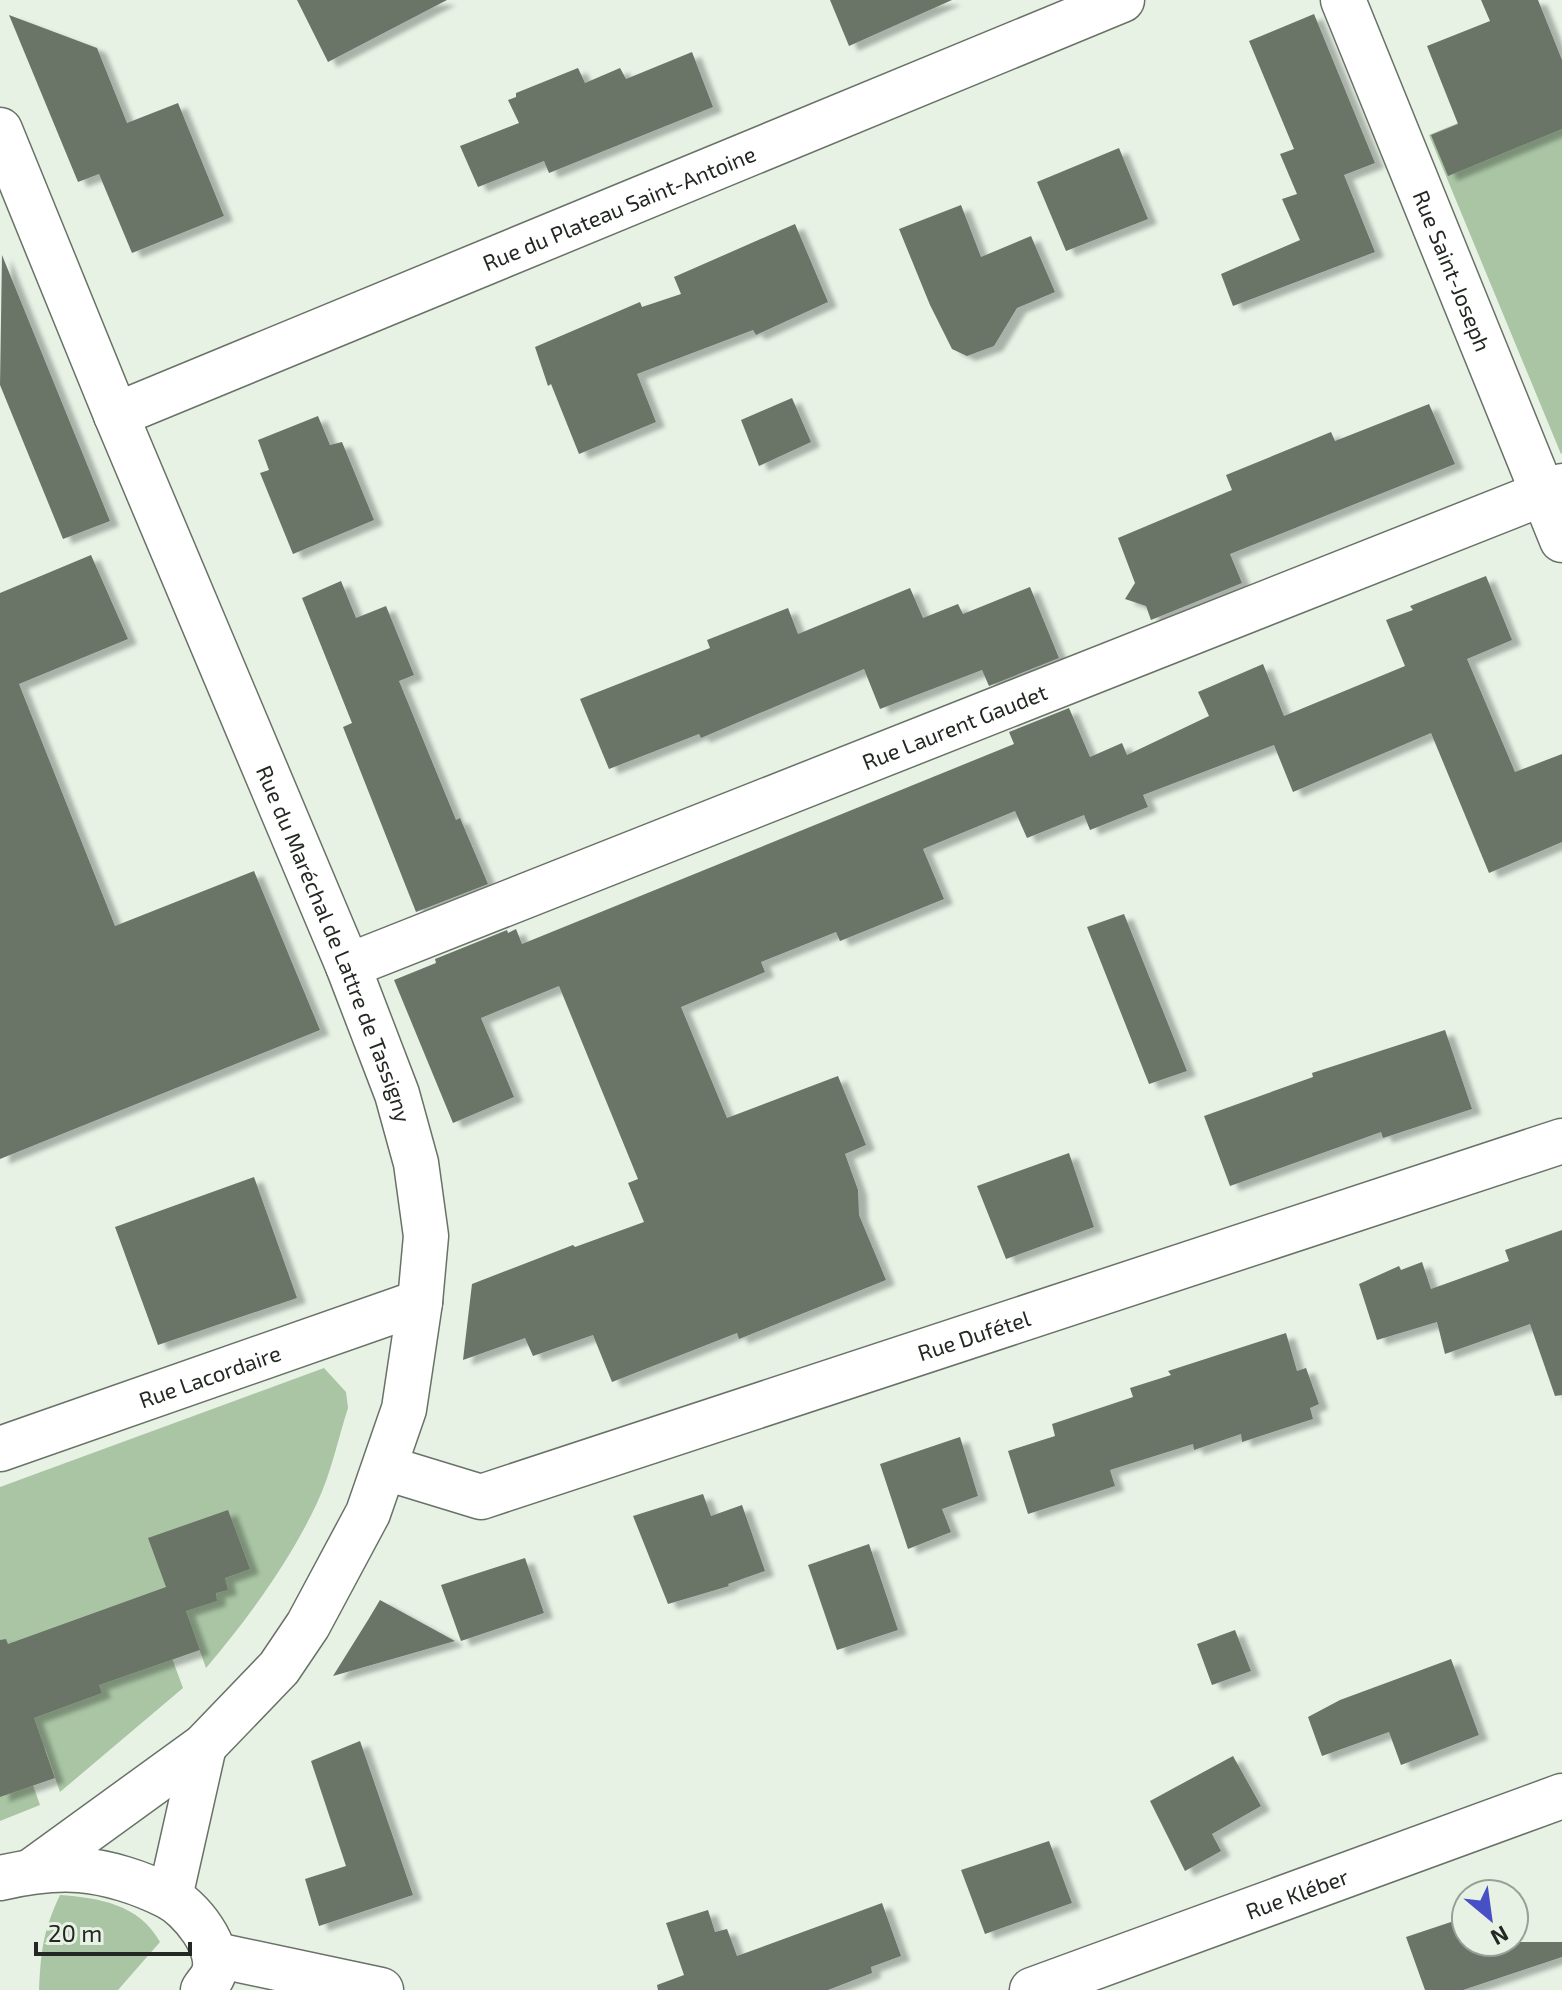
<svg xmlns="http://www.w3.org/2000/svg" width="1562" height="1990" viewBox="0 0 1562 1990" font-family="'Exo 2',sans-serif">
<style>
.green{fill:#a9c5a4}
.building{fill:#6a7468;filter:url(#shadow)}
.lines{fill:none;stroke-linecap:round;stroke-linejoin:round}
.minor-casing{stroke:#697267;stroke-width:47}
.tertiary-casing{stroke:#697267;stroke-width:47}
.secondary-casing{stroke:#697267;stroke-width:47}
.minor{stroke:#fff;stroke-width:44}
.tertiary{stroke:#fff;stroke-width:44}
.secondary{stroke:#fff;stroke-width:44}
.labels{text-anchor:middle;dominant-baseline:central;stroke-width:8;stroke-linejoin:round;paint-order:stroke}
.street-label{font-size:22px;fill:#242823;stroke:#e7f2e5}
</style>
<defs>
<filter id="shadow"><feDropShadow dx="9" dy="5" stdDeviation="2" flood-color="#0004"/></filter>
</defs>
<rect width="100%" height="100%" fill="#e7f2e5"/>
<path class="green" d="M 1562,80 L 1562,453 L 1561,454 L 1429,135 Z
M 324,1368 L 346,1392 L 348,1408 C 338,1439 331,1474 317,1503 C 290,1561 247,1620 206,1668 L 192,1629 L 163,1634 L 183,1688 L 60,1792 L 45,1748 L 23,1757 L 40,1805 L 0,1821 L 0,1487 Z
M 60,1895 C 99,1898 139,1904 160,1942 L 118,1990 L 39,1990 C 41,1950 43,1931 60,1895 Z"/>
<path class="building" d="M 297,0 L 447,0 L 328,62 Z
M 830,0 L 952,0 L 849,46 Z
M 1481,0 L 1538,0 L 1562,60 L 1562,129 L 1448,176 L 1431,135 L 1458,124 L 1427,46 L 1490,21 Z
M 1314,14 L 1375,163 L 1344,175 L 1375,252 L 1233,306 L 1221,274 L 1300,240 L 1282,199 L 1297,194 L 1280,154 L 1294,149 L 1249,41 Z
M 9,15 L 97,48 L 127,123 L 178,103 L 224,216 L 132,253 L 99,174 L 78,182 Z
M 692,52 L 713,107 L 549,173 L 544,161 L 478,187 L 460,146 L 519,123 L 508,100 L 516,97 L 516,93 L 578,68 L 585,83 L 620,68 L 626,79 Z
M 1119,148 L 1148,219 L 1066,251 L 1037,182 Z
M 961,205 L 981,257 L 1031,236 L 1055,292 L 1017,308 L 994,346 L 967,356 L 952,349 L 930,305 L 899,229 Z
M 795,224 L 828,302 L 756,335 L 753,330 L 637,374 L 656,422 L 579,454 L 551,384 L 548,386 L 535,347 L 640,302 L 642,307 L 681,294 L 674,277 Z
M 2,255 L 110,521 L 63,539 L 0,385 Z
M 792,398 L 811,442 L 759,466 L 741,420 Z
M 1429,404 L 1455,464 L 1230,554 L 1242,583 L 1151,620 L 1146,606 L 1125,599 L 1135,583 L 1118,538 L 1232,490 L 1226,475 L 1331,432 L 1335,441 Z
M 318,416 L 330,445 L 342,442 L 374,520 L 293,554 L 260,473 L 269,470 L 258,440 Z
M 91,555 L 128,639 L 19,684 L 115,926 L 254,871 L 320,1030 L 0,1159 L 0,593 Z
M 1486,576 L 1512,640 L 1467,659 L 1515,772 L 1562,754 L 1562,842 L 1489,873 L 1431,733 L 1293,792 L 1274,745 L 1143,795 L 1148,807 L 1090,830 L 1084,815 L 1027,838 L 1015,811 L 923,849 L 944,899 L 840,941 L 836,932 L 761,962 L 765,972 L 681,1007 L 727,1118 L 838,1076 L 866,1145 L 845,1154 L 858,1190 L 859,1215 L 886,1280 L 739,1339 L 737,1333 L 612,1382 L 593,1335 L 533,1356 L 525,1338 L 463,1360 L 472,1284 L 573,1245 L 575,1247 L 644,1222 L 628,1183 L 638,1179 L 559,986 L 481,1018 L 514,1097 L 453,1123 L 394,980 L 436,963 L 435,959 L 507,930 L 508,933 L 516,929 L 522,944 L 1014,744 L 1009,732 L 1069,708 L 1090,757 L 1122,743 L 1127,755 L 1209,716 L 1198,692 L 1263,664 L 1284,716 L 1405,666 L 1386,620 L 1413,610 L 1410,606 Z
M 341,581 L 356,618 L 386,606 L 414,675 L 399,681 L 456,820 L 460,818 L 488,884 L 416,912 L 343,727 L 352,723 L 302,598 Z
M 1030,587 L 1059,658 L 989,686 L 982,670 L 880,709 L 864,669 L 701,738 L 699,734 L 609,769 L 580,699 L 710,648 L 707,640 L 788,608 L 798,634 L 910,588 L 923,618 L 958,604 L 963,614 Z
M 1124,914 L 1187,1071 L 1149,1084 L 1087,927 Z
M 1445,1030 L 1472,1109 L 1383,1138 L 1381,1132 L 1230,1186 L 1204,1116 L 1313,1077 L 1312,1073 Z
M 1069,1153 L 1094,1227 L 1006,1259 L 977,1186 Z
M 254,1177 L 297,1298 L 158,1345 L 115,1227 Z
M 1562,1230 L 1562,1395 L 1555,1396 L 1530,1324 L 1445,1354 L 1437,1322 L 1377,1340 L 1359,1284 L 1399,1266 L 1401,1270 L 1422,1262 L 1431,1289 L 1509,1261 L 1505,1250 Z
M 1286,1333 L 1297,1371 L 1306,1368 L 1319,1404 L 1310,1408 L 1313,1419 L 1242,1442 L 1241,1434 L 1194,1450 L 1193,1444 L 1110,1470 L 1115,1486 L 1028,1514 L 1008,1451 L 1055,1436 L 1052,1424 L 1133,1397 L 1130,1388 L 1171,1375 L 1168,1371 Z
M 960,1437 L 978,1496 L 942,1509 L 951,1532 L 908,1549 L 880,1464 Z
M 703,1494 L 711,1516 L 742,1505 L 765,1571 L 728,1584 L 729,1586 L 668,1604 L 633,1516 Z
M 228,1510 L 250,1569 L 225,1578 L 228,1590 L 216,1593 L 217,1601 L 186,1611 L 200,1650 L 99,1685 L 102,1693 L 34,1718 L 55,1778 L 0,1797 L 0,1640 L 6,1639 L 8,1644 L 166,1587 L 148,1538 Z
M 869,1544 L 898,1630 L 837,1650 L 808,1565 Z
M 525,1558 L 544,1613 L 461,1641 L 441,1585 Z
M 380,1600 L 455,1641 L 333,1676 L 368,1620 Z
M 1235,1630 L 1251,1671 L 1212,1685 L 1197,1644 Z
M 1451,1659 L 1479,1735 L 1401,1765 L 1389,1732 L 1322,1756 L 1308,1717 L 1340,1700 Z
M 360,1741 L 413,1895 L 319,1926 L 305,1879 L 346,1866 L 311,1761 Z
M 1233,1756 L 1261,1806 L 1212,1834 L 1221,1851 L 1185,1871 L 1150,1801 Z
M 1049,1841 L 1072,1903 L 985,1934 L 961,1870 Z
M 882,1903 L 901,1956 L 871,1967 L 872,1973 L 828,1990 L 658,1990 L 657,1985 L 684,1975 L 666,1923 L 708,1910 L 715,1932 L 727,1929 L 737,1956 Z
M 1466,1917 L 1466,1942 L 1562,1942 L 1562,1957 L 1463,1990 L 1425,1990 L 1406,1937 Z"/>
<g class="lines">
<defs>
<g id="minor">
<path id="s1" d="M 1343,0 L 1562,540"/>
<path id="s2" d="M 116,415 L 1122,0"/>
<path id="s3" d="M 348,966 L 1562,486"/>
<path id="s4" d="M 0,1449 L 420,1302"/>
<path id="s5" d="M 386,1468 L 481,1497 L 1562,1141"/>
<path id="s6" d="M 1032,1990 L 1562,1796"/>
</g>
<path id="tertiary" d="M 216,1955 L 381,1990"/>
<g id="secondary">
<path id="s7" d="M 0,130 L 116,415 L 348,966 L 397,1094 L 416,1163 L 426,1236 L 420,1302 L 404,1409 L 368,1513 L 308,1625 L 279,1668 L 204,1746 L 33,1870"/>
<path d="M 0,1878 C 26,1872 52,1868 79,1870 C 108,1872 141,1883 167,1896 C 190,1907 224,1949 213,1975 C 211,1980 206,1985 203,1990"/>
<path d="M 170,1897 L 204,1746"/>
</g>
</defs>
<use href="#minor" class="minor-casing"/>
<use href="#tertiary" class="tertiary-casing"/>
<use href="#secondary" class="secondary-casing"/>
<use href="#minor" class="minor"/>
<use href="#tertiary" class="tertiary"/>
<use href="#secondary" class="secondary"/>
</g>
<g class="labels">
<g class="street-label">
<text stroke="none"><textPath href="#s2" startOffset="544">Rue du Plateau Saint-Antoine</textPath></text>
<text stroke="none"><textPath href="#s1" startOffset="292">Rue Saint-Joseph</textPath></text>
<text stroke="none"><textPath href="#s3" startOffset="652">Rue Laurent Gaudet</textPath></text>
<text stroke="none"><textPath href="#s7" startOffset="880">Rue du Maréchal de Lattre de Tassigny</textPath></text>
<text stroke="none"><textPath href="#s5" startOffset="618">Rue Dufétel</textPath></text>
<text stroke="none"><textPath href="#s4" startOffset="222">Rue Lacordaire</textPath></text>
<text stroke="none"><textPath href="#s6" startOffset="282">Rue Kléber</textPath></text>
</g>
</g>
<g transform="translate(1490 1918) rotate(151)"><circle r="38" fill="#e7f2e5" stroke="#99a197" stroke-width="2"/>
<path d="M0-6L14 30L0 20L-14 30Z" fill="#4750c5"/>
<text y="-12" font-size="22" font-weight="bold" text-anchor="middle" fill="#242823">N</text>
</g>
<path d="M36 1942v12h154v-12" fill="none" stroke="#242823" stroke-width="4"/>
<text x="48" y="1942" font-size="24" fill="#242823" stroke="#e7f2e5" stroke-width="6" paint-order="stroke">20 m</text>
</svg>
